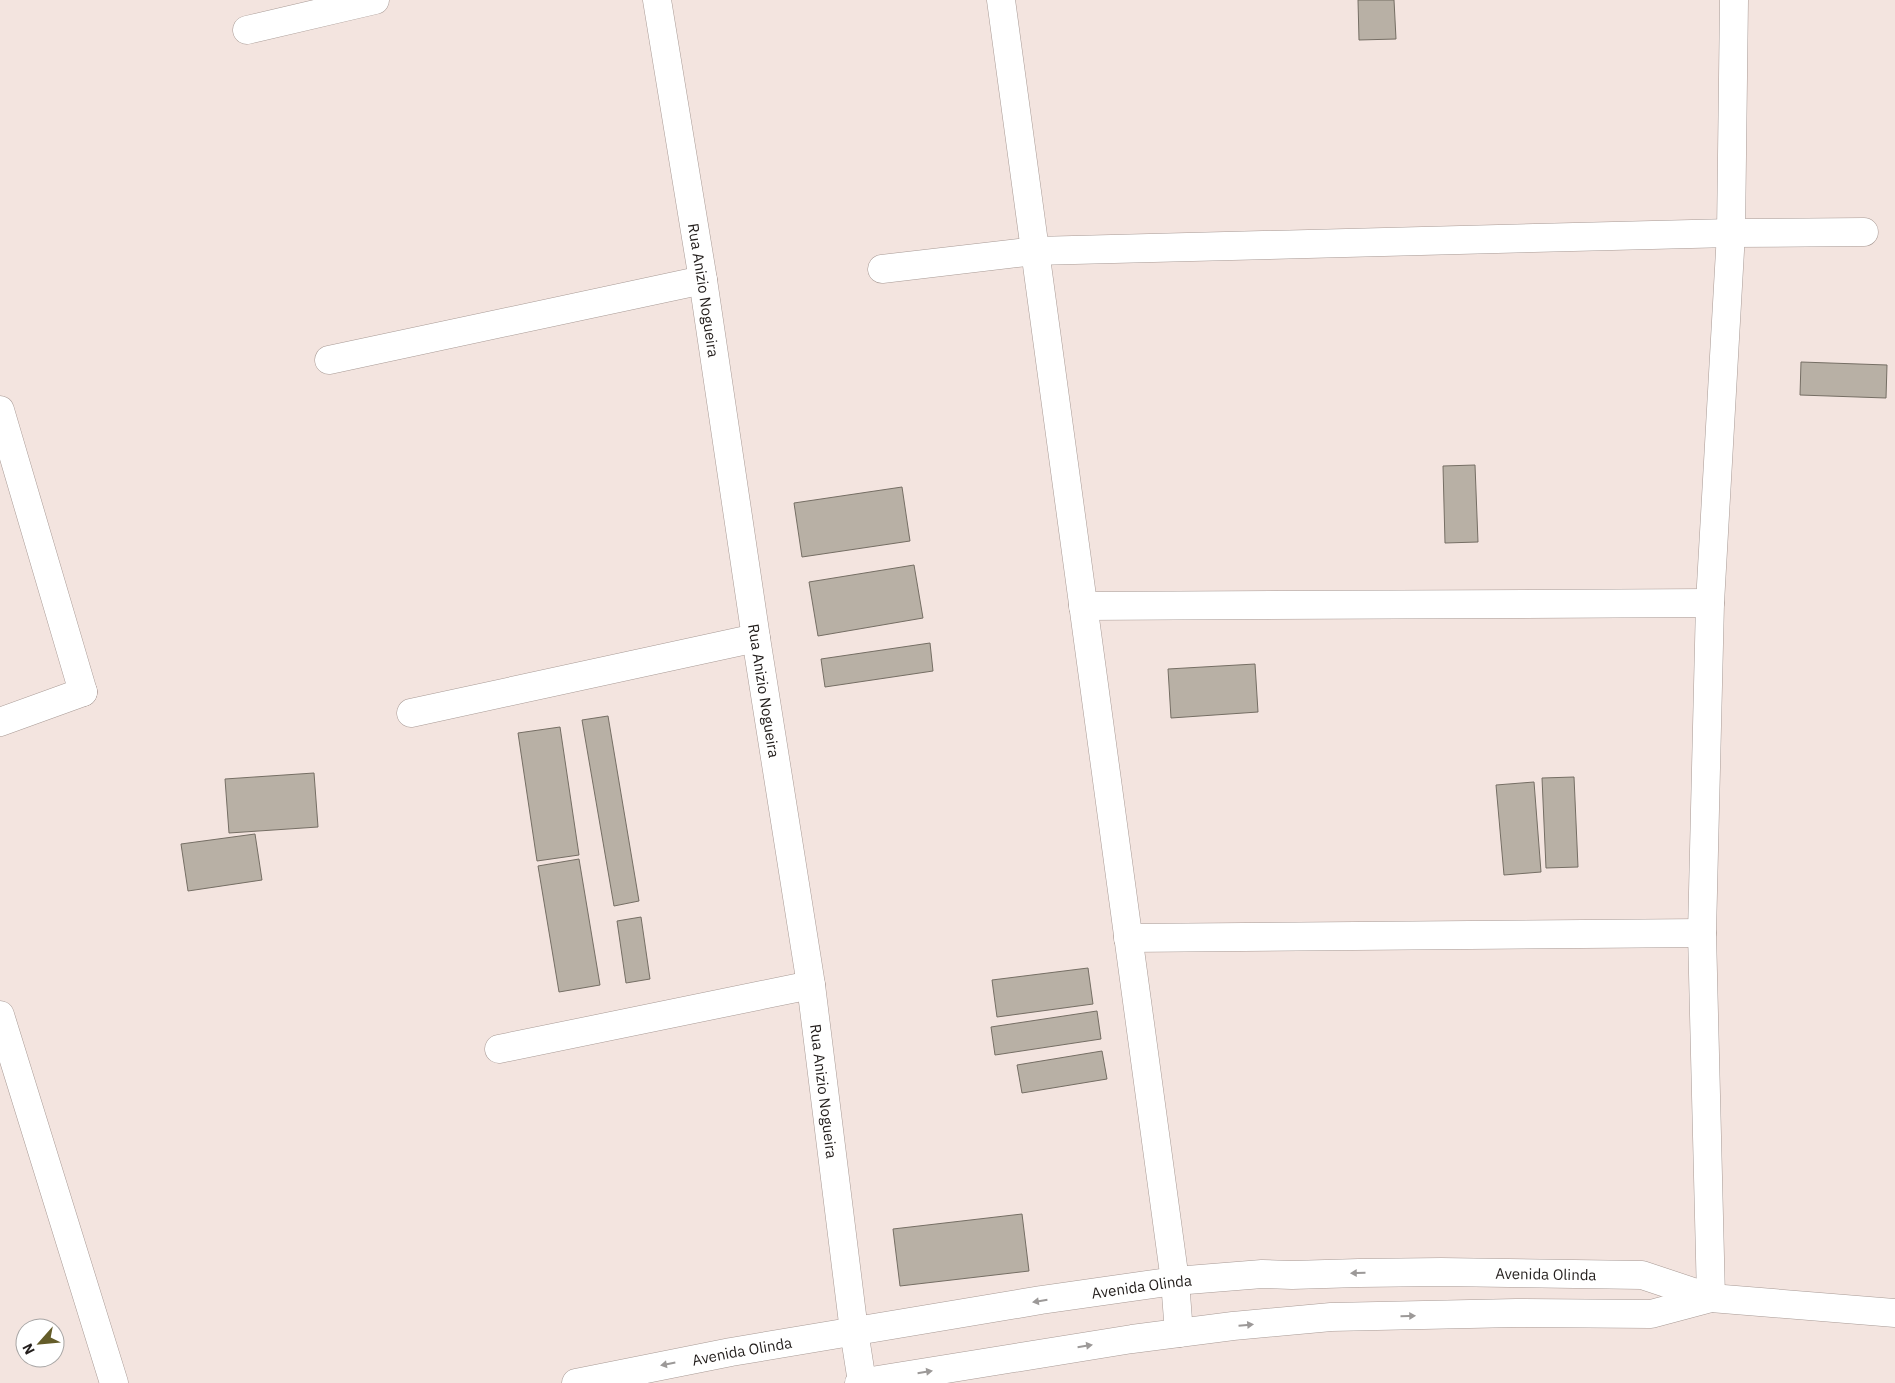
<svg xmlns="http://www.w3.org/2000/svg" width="1895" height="1383" viewBox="0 0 1895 1383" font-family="'IBM Plex Sans',sans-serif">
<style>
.building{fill:#b8b0a5;stroke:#756e64}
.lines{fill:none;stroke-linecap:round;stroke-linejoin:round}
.street-casing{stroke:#a89a95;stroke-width:29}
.secondary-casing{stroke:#a89a95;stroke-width:29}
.street{stroke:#fff;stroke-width:28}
.secondary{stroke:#fff;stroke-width:28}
.oneway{fill:#9c9998}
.labels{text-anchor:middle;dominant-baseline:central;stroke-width:4.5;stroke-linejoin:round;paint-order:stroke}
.street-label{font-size:15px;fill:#221d1b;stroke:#fff}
</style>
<rect width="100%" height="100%" fill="#f3e4df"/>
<path class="building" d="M 1358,0 L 1394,0 L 1396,39 L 1359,40 Z
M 1801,362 L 1887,365 L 1886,398 L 1800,395 Z
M 1475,465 L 1478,542 L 1445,543 L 1443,466 Z
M 902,487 L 910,541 L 802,557 L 794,503 Z
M 914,565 L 923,618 L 818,636 L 809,582 Z
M 930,643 L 933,671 L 825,687 L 821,659 Z
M 1255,664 L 1258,712 L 1171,718 L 1168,669 Z
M 608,716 L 639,901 L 614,906 L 582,720 Z
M 560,727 L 579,855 L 537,861 L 518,733 Z
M 314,773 L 318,827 L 229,833 L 225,779 Z
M 1574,777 L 1578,867 L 1546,868 L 1542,778 Z
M 1534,782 L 1541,872 L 1504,875 L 1496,785 Z
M 255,834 L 262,880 L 188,891 L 181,844 Z
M 579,859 L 600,985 L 559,992 L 538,866 Z
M 641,917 L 650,979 L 626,983 L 617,921 Z
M 1088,968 L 1093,1004 L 997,1017 L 992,980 Z
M 1097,1011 L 1101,1039 L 995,1055 L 991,1027 Z
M 1102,1051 L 1107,1079 L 1022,1093 L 1017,1065 Z
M 1022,1214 L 1029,1271 L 900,1286 L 893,1229 Z"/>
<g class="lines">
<defs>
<g id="street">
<path id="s1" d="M 657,0 L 703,280 L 756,638 L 811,985 L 854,1331 L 862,1382"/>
<path d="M 1001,0 L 1175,1281"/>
<path d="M 247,30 L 375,0"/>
<path d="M 0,410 L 83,692"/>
<path d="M 1083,606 L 1710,603"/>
<path d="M 411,713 L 756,638"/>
<path d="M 1128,938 L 1702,933"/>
<path d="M 0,1015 L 114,1383"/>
<path d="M 499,1049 L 811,985"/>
<path d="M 1711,1298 L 1702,933 L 1710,603 L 1731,233 L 1734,0"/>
</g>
<g id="secondary">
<path d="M 882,269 L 1035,251 L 1731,233 L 1864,232"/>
<path d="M 329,360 L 703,280"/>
<path d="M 0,722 L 83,692"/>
<path d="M 1175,1281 L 1179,1333"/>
<path id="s2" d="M 576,1383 L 731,1352 L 1041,1300 L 1175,1281 L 1262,1274 L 1292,1275 L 1359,1273 L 1441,1272 L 1642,1275 L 1711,1298 L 1895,1313"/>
<path d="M 859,1383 L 1132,1339 L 1233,1326 L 1331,1317 L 1516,1313 L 1651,1314 L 1711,1298"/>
</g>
</defs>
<use href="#street" class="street-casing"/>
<use href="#secondary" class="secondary-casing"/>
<use href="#street" class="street"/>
<use href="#secondary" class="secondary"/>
</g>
<defs><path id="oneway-solid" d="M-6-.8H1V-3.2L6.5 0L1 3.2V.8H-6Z" transform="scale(1.25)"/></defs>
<g class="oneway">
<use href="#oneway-solid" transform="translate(1358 1273) rotate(179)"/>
<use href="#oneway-solid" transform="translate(1040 1301) rotate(171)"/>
<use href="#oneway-solid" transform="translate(1408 1316) rotate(-1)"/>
<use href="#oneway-solid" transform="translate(1246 1325) rotate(-5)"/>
<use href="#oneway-solid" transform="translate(1085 1346) rotate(-9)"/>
<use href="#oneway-solid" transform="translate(668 1364) rotate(169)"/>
<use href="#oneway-solid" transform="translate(925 1372) rotate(-9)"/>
</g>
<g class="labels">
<g class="street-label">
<text stroke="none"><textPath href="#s1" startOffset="294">Rua Anizio Nogueira</textPath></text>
<text stroke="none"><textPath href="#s1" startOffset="699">Rua Anizio Nogueira</textPath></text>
<text stroke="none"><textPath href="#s1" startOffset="1104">Rua Anizio Nogueira</textPath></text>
<text stroke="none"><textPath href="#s2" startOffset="979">Avenida Olinda</textPath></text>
<text stroke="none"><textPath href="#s2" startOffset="574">Avenida Olinda</textPath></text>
<text stroke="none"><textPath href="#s2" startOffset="169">Avenida Olinda</textPath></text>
</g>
</g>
<g transform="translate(40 1343) rotate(243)"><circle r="24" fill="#ffffff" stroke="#a7a5a4"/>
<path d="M0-4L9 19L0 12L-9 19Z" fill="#645c29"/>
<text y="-8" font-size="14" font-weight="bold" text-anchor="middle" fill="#221d1b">N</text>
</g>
</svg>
